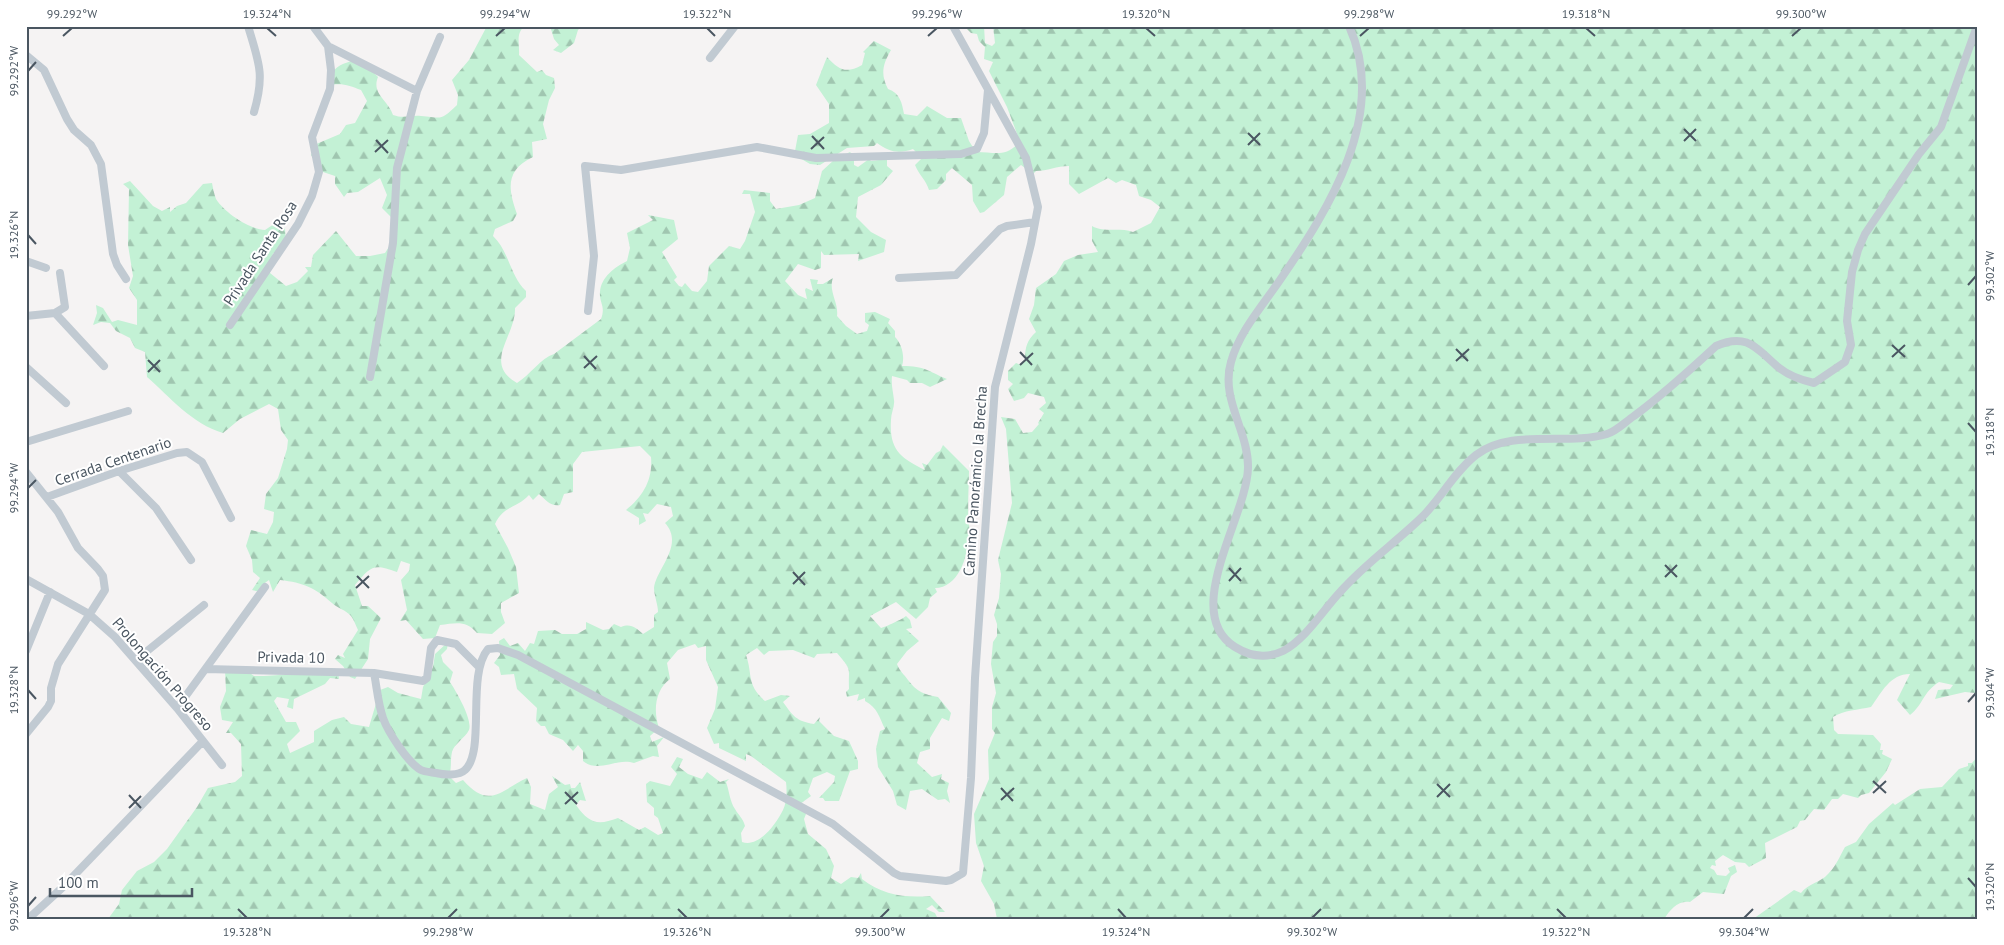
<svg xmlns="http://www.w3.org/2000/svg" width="2004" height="945" viewBox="0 0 2004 945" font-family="'PT Sans',sans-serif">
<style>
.forest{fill:url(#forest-firs)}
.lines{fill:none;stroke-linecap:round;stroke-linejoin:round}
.minor{stroke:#c1cad2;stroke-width:8}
.ticks{fill:none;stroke:#4a5661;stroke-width:2}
.labels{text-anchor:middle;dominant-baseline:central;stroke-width:4;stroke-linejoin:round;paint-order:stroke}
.street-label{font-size:15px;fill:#4a5661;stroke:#fff}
.neatline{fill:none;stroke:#4a5661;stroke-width:2}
.ticks-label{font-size:12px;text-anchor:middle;fill:#4a5661}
</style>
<defs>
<pattern id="forest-firs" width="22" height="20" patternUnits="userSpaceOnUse" patternTransform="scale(1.25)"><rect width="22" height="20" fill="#c3f1d5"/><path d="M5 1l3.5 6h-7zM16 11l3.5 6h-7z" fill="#a0c6b0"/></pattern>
</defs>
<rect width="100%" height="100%" fill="#f5f3f3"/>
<path class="forest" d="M 487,26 L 525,26 C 515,33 520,45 519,55 L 537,72 L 542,70 L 546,75 L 554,78 L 555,88 L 549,100 L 543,124 L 547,139 L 532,142 L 533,157 C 505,170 508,189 517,214 L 513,221 L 495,229 L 493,236 C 509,251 510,276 526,291 L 526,297 L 515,308 C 516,336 482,363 517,383 C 530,375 541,358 554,354 L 601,319 C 606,306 599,303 600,292 C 601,277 615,267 627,261 L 630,248 L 627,233 L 653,220 L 648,215 L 674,220 L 678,239 L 662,252 L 677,277 L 674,280 L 679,286 L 682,287 L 685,283 L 692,291 L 698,292 L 707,281 L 709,266 L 729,246 L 740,249 L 745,241 L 755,212 L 750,194 L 742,194 L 744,190 L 770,193 L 770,201 L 776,209 L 799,205 L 815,198 L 822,171 L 835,159 L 850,152 L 854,156 L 854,165 L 858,167 L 869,159 L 871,161 L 887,159 L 887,166 L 893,171 L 881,185 L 858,197 L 856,217 L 871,232 L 886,240 L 884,252 L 858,261 L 859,254 L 824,255 L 821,251 L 821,268 L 815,270 L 798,264 L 785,281 L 798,295 L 807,299 L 805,290 L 806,288 L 813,291 L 810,279 L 818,280 L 817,284 L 823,284 L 833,278 C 828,291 839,303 837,316 L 846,326 L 857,334 L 867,331 L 869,325 L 865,322 L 865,313 L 875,312 L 890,319 L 888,323 L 895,331 L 895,337 C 902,344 905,357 902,366 C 926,366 927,371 947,379 L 930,387 L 922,383 L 910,383 L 907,380 L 892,376 C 891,385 893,391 894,400 C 895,406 891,413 891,420 C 889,450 901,458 925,470 L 922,463 L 927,465 L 936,453 L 940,451 L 943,445 L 969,471 C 969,490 966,518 971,535 L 968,538 C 968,557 958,588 935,588 L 937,592 L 930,598 L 928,607 L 916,619 L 896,602 L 870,616 L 881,628 C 885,627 903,619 906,616 L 910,620 L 912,628 L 906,629 L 919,641 L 907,651 L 897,664 C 900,672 904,674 908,680 C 918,693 924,694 938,697 L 951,713 L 949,721 L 942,718 L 930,738 L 930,749 L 920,752 L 917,763 L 932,777 L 942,774 L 941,779 L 949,783 L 947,791 L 950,803 L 945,799 L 938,800 L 922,789 L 910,791 L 906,810 L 897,805 L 893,791 L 878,767 L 876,749 L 880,731 L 885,729 C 879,717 878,708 865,701 L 865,698 L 857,701 L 859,694 L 847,697 L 846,692 L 849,689 C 848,666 853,672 837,653 L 817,654 L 814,658 L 793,650 L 769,651 L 764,655 L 757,648 L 746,655 C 753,675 746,684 765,701 L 781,695 L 790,696 L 783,702 C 793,716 796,721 814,724 L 820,717 L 819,721 L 834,736 L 849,741 L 858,761 L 858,769 L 850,771 L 839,801 L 825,801 L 823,798 L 819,798 L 834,782 L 835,776 L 827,772 L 813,778 L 808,792 L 811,796 L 800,804 L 806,814 L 804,819 L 808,834 L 826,849 L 834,866 L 831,878 L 841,884 L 851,877 L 858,878 L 861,873 L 862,879 C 882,895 905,898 930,896 L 945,912 L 939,912 L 932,905 L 926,909 L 935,913 L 938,919 L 108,919 L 119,904 L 122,890 L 137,871 L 154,862 L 167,849 L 197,807 L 208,788 L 235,782 L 242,776 L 241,744 L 231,733 L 226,733 L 233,722 L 222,720 L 220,707 L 226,691 L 225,670 L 244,669 L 254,676 L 264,676 L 327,672 L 332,668 L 338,670 L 339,679 L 330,678 L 325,684 L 294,699 L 293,709 L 287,707 L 289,699 L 277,697 L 274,701 L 286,722 L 296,722 L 300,731 L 287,744 L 290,753 L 314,742 L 314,731 L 332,720 L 344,717 L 351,724 L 369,727 L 380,690 L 388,687 L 398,693 L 421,699 L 423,687 L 433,667 L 435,654 L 448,642 L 447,649 L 441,655 L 443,662 L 453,672 L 450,682 C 456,691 473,720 469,730 C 465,738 454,744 452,752 C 450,761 452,768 449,776 L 456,783 L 463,780 C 489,810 501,790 527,778 L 531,787 L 530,804 L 545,810 L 549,794 L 558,787 L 552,776 L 565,785 L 570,784 L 571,788 L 575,788 L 580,782 L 586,801 L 580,800 L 576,805 C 589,823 597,826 618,818 L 639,830 L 645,827 L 658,835 L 663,833 L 658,818 L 654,815 L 654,808 L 647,802 L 646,784 L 650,781 L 670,786 L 677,774 L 671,767 L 677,757 L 683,759 L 679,767 L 688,774 L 702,779 L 707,772 L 720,782 L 729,779 L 726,782 C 729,790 730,802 735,809 C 739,816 743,818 745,826 L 741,833 L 742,842 C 759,848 776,824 783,810 C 787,802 787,790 786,782 L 751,756 L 746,754 L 746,761 L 719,748 L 719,743 L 714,744 L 707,728 L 715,709 L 718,687 L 706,660 L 706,646 L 698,648 L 695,644 L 678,650 L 667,663 L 670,679 C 655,690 653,711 659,728 L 650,736 L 652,742 L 664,737 L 657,746 L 659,757 L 653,756 L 634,763 C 617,757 599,774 583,761 L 583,751 L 578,745 L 573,751 L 563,740 L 549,734 L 545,726 L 541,726 L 536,721 L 537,708 L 517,689 L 514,674 L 501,675 L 499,667 L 494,663 L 500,655 L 499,641 L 504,638 L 510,646 L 518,643 L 525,651 L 530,643 L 534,644 L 538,631 L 555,630 L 562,634 L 577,634 L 586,629 L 586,622 L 603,630 L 609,629 L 614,624 L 621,627 C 631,623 636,628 643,634 L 654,627 L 654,615 L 658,612 C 658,605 654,595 654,588 C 656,569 685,545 665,523 L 673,516 L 671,507 L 657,504 L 648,514 L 643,513 L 646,521 L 639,525 L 639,518 L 626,510 C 643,496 653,480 651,457 L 640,446 L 582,452 L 573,464 L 573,492 L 564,494 L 560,505 C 551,507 546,500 539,494 L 533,500 L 529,495 C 516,509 504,505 495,524 L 508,548 L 516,567 L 519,593 L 501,603 L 501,612 L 505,623 L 492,634 L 477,633 C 466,620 456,623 440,625 L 435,638 L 423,639 L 406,620 L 400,621 L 407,610 L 401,580 L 409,571 L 410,564 L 401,561 L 397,572 C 373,563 371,566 355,585 L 362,606 L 368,606 L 381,618 L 370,639 L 368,659 L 355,679 L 350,677 L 343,666 L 335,659 L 338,655 L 345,658 L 343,654 L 358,630 C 356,626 354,620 351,616 C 346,610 337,608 332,603 C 314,587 304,583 280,580 L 273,592 L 269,580 L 262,585 L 260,592 L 252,590 L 260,578 L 253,572 L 252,560 L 246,546 L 251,530 L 267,534 L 273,522 L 274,512 L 264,509 L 266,494 L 278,478 L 287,449 L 288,440 L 281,430 L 278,409 L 269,404 L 240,419 L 223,433 C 192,424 170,397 147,377 L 145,352 L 135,348 L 130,338 L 116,331 L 110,323 L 101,322 L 93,325 L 97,313 L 96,305 L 103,308 L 112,322 L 118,320 L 137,325 L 137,300 L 129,288 L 133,276 L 128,245 L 129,189 L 123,184 L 130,181 L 153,206 L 162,211 L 170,207 L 170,212 L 177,206 L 186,203 L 203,184 L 212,183 C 213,188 214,194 216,199 C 225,213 249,229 265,230 L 280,220 L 285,229 L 286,242 L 277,253 L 273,253 L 270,273 L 286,286 L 297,282 L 308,271 L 305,267 L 311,267 L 313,255 L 336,231 L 356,256 L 370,256 L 385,253 L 392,242 L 393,219 L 382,208 L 387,195 L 380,178 L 358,192 L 347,193 L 344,197 L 335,184 L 335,176 L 323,172 L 311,155 L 314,145 L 340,134 L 346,125 L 355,123 L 367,101 L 361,90 C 349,85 340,82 327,86 C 334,64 339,66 359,58 L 378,77 C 371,94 389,101 393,115 C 404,119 410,115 421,116 C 443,118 440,121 457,105 L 458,95 L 452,80 L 469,60 Z
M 550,26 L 582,26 L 578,30 L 574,43 L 561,53 L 553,50 L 559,45 L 554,39 Z
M 964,26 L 984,26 L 985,43 L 992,46 L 995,43 L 993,26 L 1978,26 L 1978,697 L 1975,693 L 1965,692 L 1935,699 L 1938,690 L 1950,689 L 1953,685 L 1939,682 C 1922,693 1924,704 1910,715 L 1897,700 L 1910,674 C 1890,674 1882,692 1871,707 C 1858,710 1844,710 1833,717 L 1834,730 L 1838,734 L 1873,735 L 1881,744 L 1880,750 L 1883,750 L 1882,754 L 1892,759 L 1886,772 L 1869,793 L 1861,795 L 1858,798 L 1843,794 L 1838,799 L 1832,799 L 1824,810 L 1814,809 L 1805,820 L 1800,821 L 1797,827 L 1765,843 L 1766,858 L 1749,867 L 1745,863 L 1735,862 L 1723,855 L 1715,861 L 1716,866 L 1712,865 L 1710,868 L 1714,870 L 1717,875 L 1726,876 L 1730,872 L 1728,868 L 1735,865 L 1737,872 L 1731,876 L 1724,894 L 1703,892 L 1690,902 C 1678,900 1670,910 1664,919 L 997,919 L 994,904 L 981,881 L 984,866 L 976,843 L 974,814 L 989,779 L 988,750 L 995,733 L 992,729 L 992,707 L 996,693 L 991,664 L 993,642 L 997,636 L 997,624 L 994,615 L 999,598 L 1001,574 L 998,560 L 1012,503 L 1006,429 L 1001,417 L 1015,419 L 1023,433 L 1032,432 L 1039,424 L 1038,423 L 1044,413 L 1039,409 L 1046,403 L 1044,397 L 1028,393 L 1024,398 L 1014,401 L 1008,389 L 1013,384 L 1008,380 L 1008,371 L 1016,363 L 1021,365 L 1025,360 C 1025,347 1027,340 1036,332 L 1029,319 L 1034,305 L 1036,288 L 1056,274 L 1064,261 L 1078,255 L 1098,252 L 1092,241 L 1092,226 C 1104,233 1120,227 1133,232 L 1151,223 L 1160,207 L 1151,200 L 1139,196 L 1136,185 L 1122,180 L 1116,183 L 1108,178 L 1079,194 L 1069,184 L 1069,166 C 1057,166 1047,171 1036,171 L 1033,174 L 1021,165 L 1007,177 L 1004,195 L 984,212 L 980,213 L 973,201 L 972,185 L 952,168 L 946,174 L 946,180 L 937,189 L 929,190 C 926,180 919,175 915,165 L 922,158 L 913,149 C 899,154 889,152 877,143 L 874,146 L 847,148 L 820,165 L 810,164 L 798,157 L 795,151 L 798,135 L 810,134 L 829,123 L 829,104 L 816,85 L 827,57 C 839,70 846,74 862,65 L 865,53 L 863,52 L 874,41 L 891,50 C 883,64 880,74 888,89 C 900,93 902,103 904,114 L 917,116 L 927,106 L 947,118 L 961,118 L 969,141 L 976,152 C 996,152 1004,158 1020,142 L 1007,107 L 989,71 L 993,62 L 984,59 L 985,47 L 979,41 L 977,34 L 971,33 Z
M 1978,756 L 1978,919 L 1753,919 L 1794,890 L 1801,893 C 1807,885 1817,883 1825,877 C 1835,868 1839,858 1845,847 L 1856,842 L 1869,824 L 1893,803 L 1895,805 L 1920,789 L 1942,787 L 1959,769 L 1968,766 L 1968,763 L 1972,763 Z"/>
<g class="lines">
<path class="minor" d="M 248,26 C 259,63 265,74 254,112
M 1349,26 C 1389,114 1329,209 1280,280 C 1263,305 1239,332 1231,362 C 1220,399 1249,432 1248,468 C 1247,516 1180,613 1235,647 C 1251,657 1266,659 1283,651 C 1306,639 1323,610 1341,591 C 1365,564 1395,543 1421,518 C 1441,499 1454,472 1476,455 C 1511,428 1567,446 1607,434 C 1617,431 1625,422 1634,416 C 1664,394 1689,371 1716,346 C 1747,332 1757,349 1778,367 C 1789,376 1801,380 1814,383 L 1845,362 L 1851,345 L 1847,321 L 1852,272 L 1858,250 L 1865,234 L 1919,154 L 1941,127 L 1977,26
M 328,46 L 417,91
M 26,55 L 44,70 L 67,119 L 74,130 L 91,145 L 101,164 L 113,254 L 117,265 L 126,279
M 710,58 L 735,26
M 26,261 L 46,268
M 899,278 L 956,275 L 1000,229 L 1007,226 L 1035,222
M 588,311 L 594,256 L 585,166 L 621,170 L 757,147 L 816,158 L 961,154 L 977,149 L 984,133 L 988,90
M 55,313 L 65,307 L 60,273
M 26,316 L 55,313 L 104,366
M 230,325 L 298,224 L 312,196 L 319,172 L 312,137 L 330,89 L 331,70 L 328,46 L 313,26
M 26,367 L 66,403
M 370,377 L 393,243 L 397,168 L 417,91 L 440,37
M 26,442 L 128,411
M 119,471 L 156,508 L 191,560
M 26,472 L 58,512 L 78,548 L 98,569 L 103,576 L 105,590 L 58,664 L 51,688 L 51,701 L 48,707 L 26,734
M 47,497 L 119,471 L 177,453 L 187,452 L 202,462 L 231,518
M 26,579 L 89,614 L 115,637 L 177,708 L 222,765
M 26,651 L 50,592
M 136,660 L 204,605
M 206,669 L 374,673 L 423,681 L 427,678 L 431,648 L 437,640 L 456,644 L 479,667
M 374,673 C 377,688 378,704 383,718 C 388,732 408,763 421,770 C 425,772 431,772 436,773 C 444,775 459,776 465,770 C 486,751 466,675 488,649 L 498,648 L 518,655 L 833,824 L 894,873 L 900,876 L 946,881 L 951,880 L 963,873 L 971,778 L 975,678 L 995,387 L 1031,244 L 1038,207 L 1026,158 L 953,26
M 177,708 L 265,587
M 28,919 L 63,887 L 203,741"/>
</g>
<path class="ticks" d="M 267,28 L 276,36M 707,28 L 715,36M 1146,28 L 1155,36M 1586,28 L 1595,36M 63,36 L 72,28M 496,36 L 505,28M 928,36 L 937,28M 1360,36 L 1369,28M 1792,36 L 1801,28M 28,71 L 36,62M 1684,129 L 1696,141M 1248,133 L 1260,145M 812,136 L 824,149M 376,140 L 388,153M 1684,141 L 1696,129M 1248,145 L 1260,133M 811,149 L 824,137M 375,152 L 388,140M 28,235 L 36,244M 1968,285 L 1976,276M 1892,345 L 1905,357M 1456,349 L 1468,361M 1020,352 L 1032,365M 584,356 L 596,369M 1892,357 L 1905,345M 148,360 L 160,372M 1456,361 L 1469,349M 1020,365 L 1033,353M 584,368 L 597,356M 148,372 L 160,360M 1968,423 L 1976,432M 28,488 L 36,480M 1665,565 L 1677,577M 1229,568 L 1241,581M 793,572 L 805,585M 357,576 L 369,588M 1665,577 L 1677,565M 1229,581 L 1241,568M 793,584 L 805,572M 356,588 L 369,576M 28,690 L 36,699M 1968,702 L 1976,693M 1873,781 L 1886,793M 1437,784 L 1450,797M 1001,788 L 1013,801M 565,792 L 577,804M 1873,793 L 1886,781M 129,795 L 141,808M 1437,797 L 1450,784M 1001,800 L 1014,788M 565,804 L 578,792M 129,808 L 141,796M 1968,878 L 1976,887M 28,906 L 36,897M 238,909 L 247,918M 678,909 L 687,918M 1118,909 L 1126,918M 1557,909 L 1566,918M 448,918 L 457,909M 880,918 L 889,909M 1312,918 L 1321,909M 1744,918 L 1753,909"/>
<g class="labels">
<g class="street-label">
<text transform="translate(260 253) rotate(-57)">Privada Santa Rosa</text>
<text transform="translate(113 461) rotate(-19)">Cerrada Centenario</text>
<text transform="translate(975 481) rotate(-86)">Camino Panorámico la Brecha</text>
<text transform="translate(291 657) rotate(1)">Privada 10</text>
<text transform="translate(163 674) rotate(49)">Prolongación Progreso</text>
</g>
</g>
<rect width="2004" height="945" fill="none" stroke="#ffffff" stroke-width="55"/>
<path d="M50 888v8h142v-8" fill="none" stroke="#4a5661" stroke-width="2.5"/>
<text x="58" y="888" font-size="15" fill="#4a5661" stroke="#ffffff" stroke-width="4" paint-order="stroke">100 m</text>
<rect x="28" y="28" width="1948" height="890" class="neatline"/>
<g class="ticks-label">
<text x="72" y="18">99.292°W</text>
<text x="267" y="18">19.324°N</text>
<text x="505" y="18">99.294°W</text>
<text x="707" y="18">19.322°N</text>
<text x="937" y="18">99.296°W</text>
<text x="1146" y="18">19.320°N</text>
<text x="1369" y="18">99.298°W</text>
<text x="1586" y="18">19.318°N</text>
<text x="1801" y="18">99.300°W</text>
<text transform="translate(14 71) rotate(-90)" y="4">99.292°W</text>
<text transform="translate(14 235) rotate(-90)" y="4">19.326°N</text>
<text transform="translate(1990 276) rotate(-90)" y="4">99.302°W</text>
<text transform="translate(1990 432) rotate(-90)" y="4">19.318°N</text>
<text transform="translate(14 488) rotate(-90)" y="4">99.294°W</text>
<text transform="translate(14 690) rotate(-90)" y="4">19.328°N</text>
<text transform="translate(1990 693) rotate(-90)" y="4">99.304°W</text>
<text transform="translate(1990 887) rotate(-90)" y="4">19.320°N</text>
<text transform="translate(14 906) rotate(-90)" y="4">99.296°W</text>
<text x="247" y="936">19.328°N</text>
<text x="448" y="936">99.298°W</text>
<text x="687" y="936">19.326°N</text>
<text x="880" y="936">99.300°W</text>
<text x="1126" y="936">19.324°N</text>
<text x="1312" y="936">99.302°W</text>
<text x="1566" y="936">19.322°N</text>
<text x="1744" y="936">99.304°W</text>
</g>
</svg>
